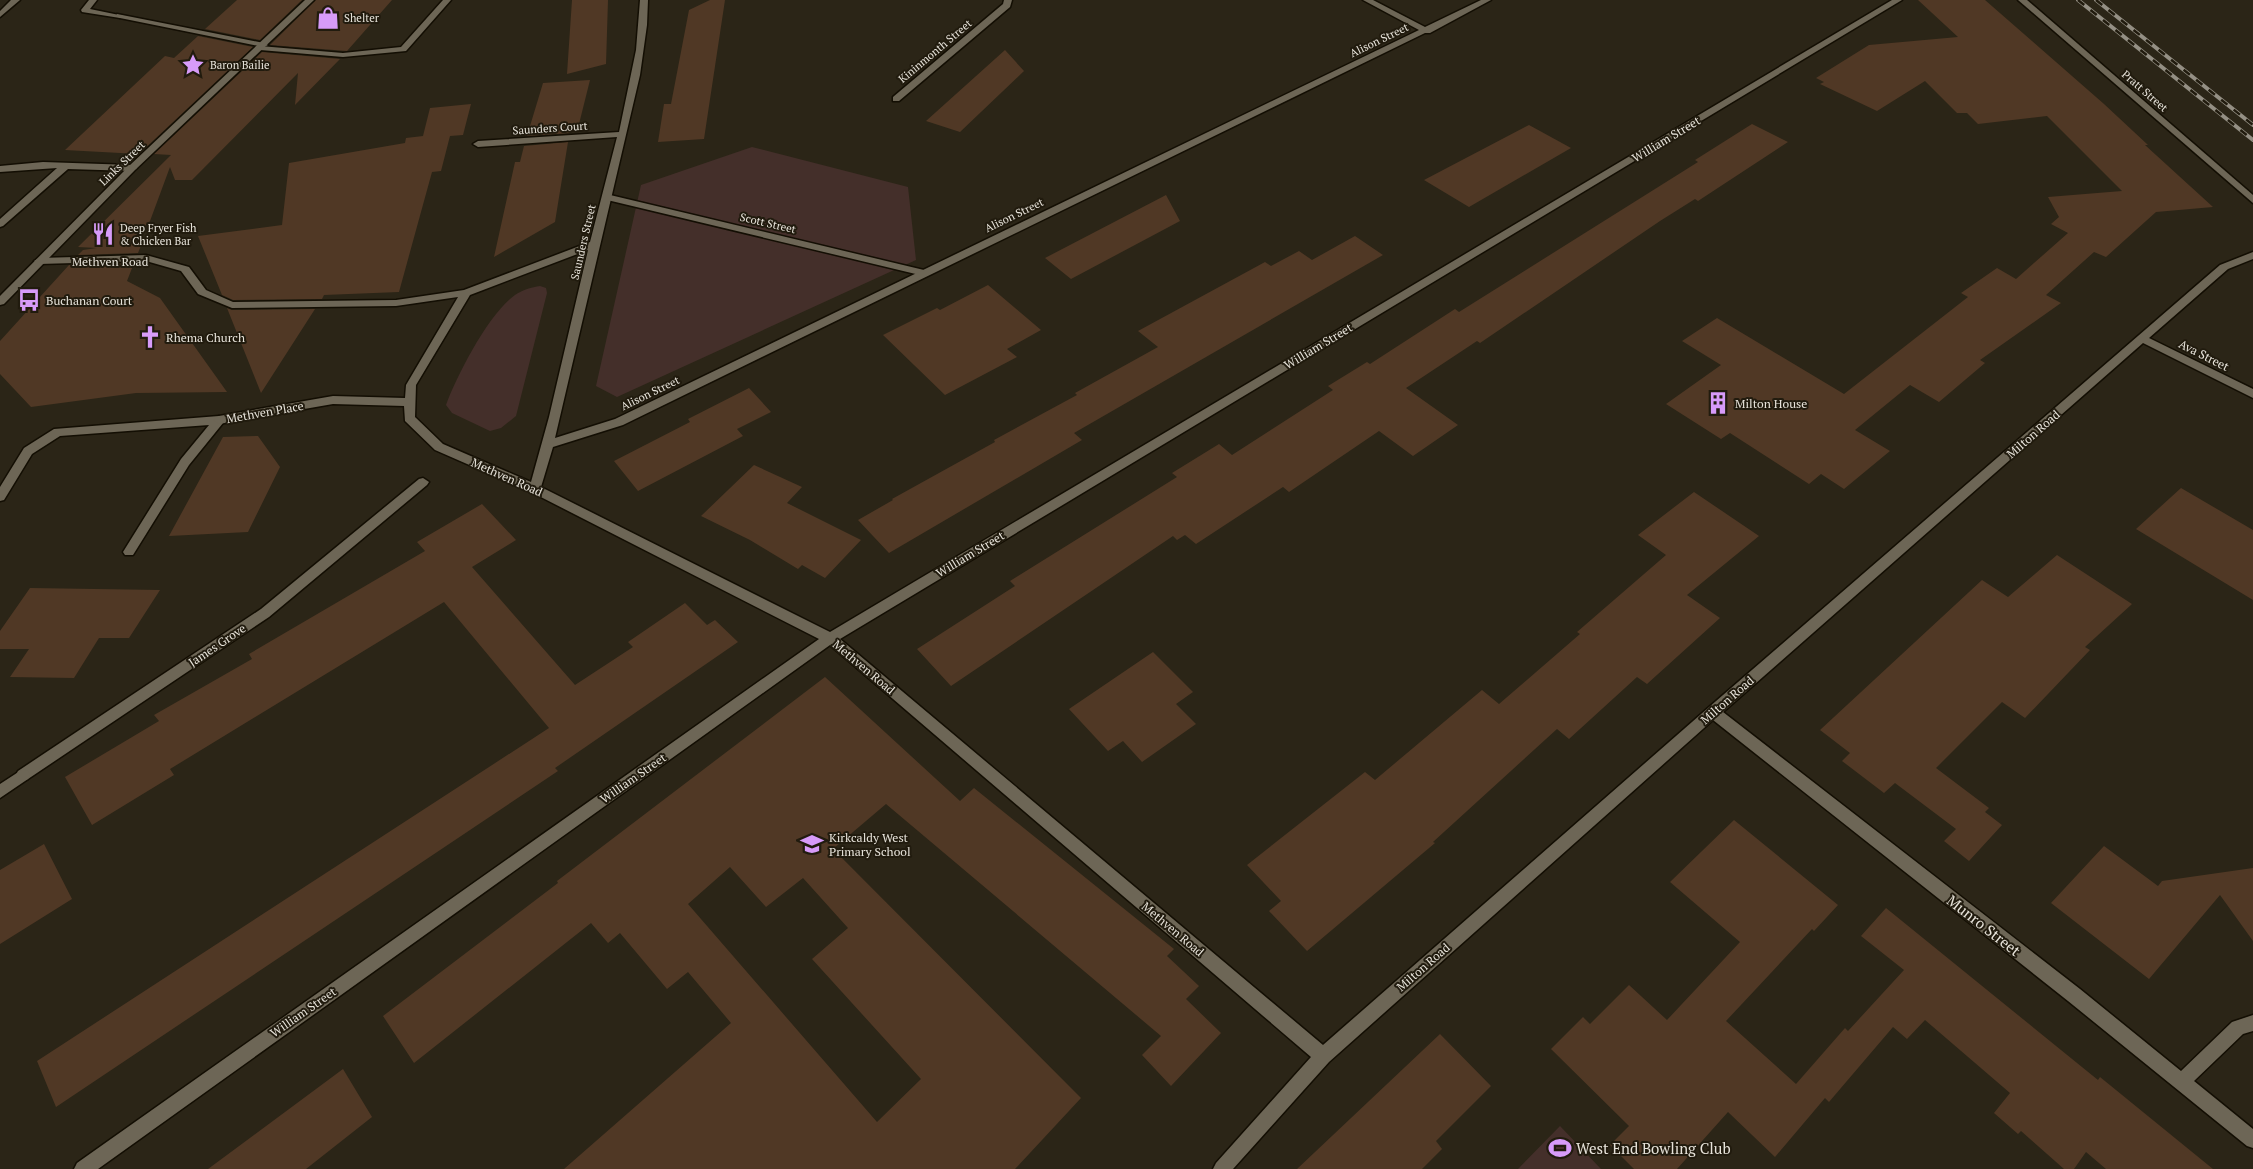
<svg xmlns="http://www.w3.org/2000/svg" width="2253" height="1169" viewBox="0 0 2253 1169" font-family="'PT Serif',serif">
<style>
.green{fill:#442f2a}
.building{fill:#503825;fill-rule:evenodd}
.lines{fill:none;stroke-linecap:round;stroke-linejoin:round}
.service-casing{stroke:#130e03;stroke-width:3}
.pedestrian-casing{stroke:#130e03;stroke-width:3}
.minor-casing{stroke:#130e03;stroke-width:3}
.tertiary-casing{stroke:#130e03;stroke-width:3}
.secondary-casing{stroke:#130e03;stroke-width:3}
.service{fill:#6d6656;fill-rule:evenodd}
.pedestrian{fill:#6d6656;fill-rule:evenodd}
.minor{fill:#6d6656;fill-rule:evenodd}
.tertiary{fill:#6d6656;fill-rule:evenodd}
.secondary{fill:#6d6656;fill-rule:evenodd}
.rail-casing{stroke:#948f84;stroke-width:4}
.rail{stroke:#211b0e;stroke-width:2.5;stroke-dasharray:8;stroke-linecap:butt}
.labels{text-anchor:middle;dominant-baseline:central;stroke-width:4;stroke-linejoin:round;paint-order:stroke}
.far-poi-label{font-size:11px;fill:#e7e3da;stroke:#211b0e;text-anchor:start}
.far-street-label{font-size:11px;fill:#e7e3da;stroke:#211b0e}
.street-label{font-size:12px;fill:#e7e3da;stroke:#211b0e}
.poi-label{font-size:12px;fill:#e7e3da;stroke:#211b0e;text-anchor:start}
.near-street-label{font-size:15px;fill:#e7e3da;stroke:#211b0e}
.near-poi-label{font-size:15px;fill:#e7e3da;stroke:#211b0e;text-anchor:start}
</style>
<rect width="100%" height="100%" fill="#2b2517"/>
<path class="green" d="M 752,147 L 908,187 L 916,260 L 617,397 L 596,386 L 641,185 Z
M 540,286 L 546,288 L 547,293 L 516,416 L 501,428 L 490,431 L 452,413 L 446,405 C 457,375 489,313 515,295 C 522,290 532,287 540,286 Z
M 1560,1126 L 1601,1169 L 1518,1169 Z"/>
<path class="building" d="M 237,0 L 302,0 L 260,40 L 205,29 Z
M 316,0 L 392,0 L 347,51 L 270,45 Z
M 572,0 L 608,0 L 606,64 L 567,74 Z
M 710,0 L 725,0 L 704,139 L 658,142 L 664,104 L 671,104 L 689,10 Z
M 1918,0 L 1985,0 L 2104,104 L 2148,145 L 2145,145 L 2213,207 L 2156,212 L 2106,257 L 2094,252 L 2046,295 L 2061,303 L 1980,360 L 1985,363 L 1939,402 L 1910,385 L 1855,430 L 1890,451 L 1844,489 L 1821,474 L 1809,484 L 1730,433 L 1721,439 L 1666,404 L 1721,365 L 1682,341 L 1717,318 L 1844,394 L 1968,297 L 1961,293 L 1997,268 L 2016,279 L 2068,233 L 2051,224 L 2059,217 L 2048,197 L 2122,191 L 2047,116 L 1978,124 L 1967,113 L 1957,113 L 1925,81 L 1877,111 L 1820,84 L 1824,82 L 1816,78 L 1869,45 L 1958,37 Z
M 198,36 L 253,47 L 139,154 L 65,150 L 165,56 L 174,58 Z
M 1005,50 L 1024,71 L 960,132 L 926,121 Z
M 262,52 L 340,59 L 295,105 L 298,73 L 192,180 L 175,180 L 170,167 L 150,221 L 127,244 L 142,243 L 138,253 L 78,255 L 83,250 L 97,248 L 78,247 L 171,155 L 154,154 Z
M 590,80 L 579,124 L 571,125 L 570,133 L 527,136 L 543,83 Z
M 471,104 L 463,135 L 450,136 L 441,171 L 432,172 L 399,292 L 324,295 L 322,299 L 233,300 L 222,295 L 198,236 L 282,225 L 289,163 L 405,143 L 406,138 L 423,136 L 430,108 Z
M 1752,124 L 1788,142 L 1698,201 L 1695,199 L 1660,221 L 1480,343 L 1477,341 L 1406,388 L 1458,425 L 1413,456 L 1379,431 L 1289,492 L 1283,487 L 1196,544 L 1185,535 L 1177,540 L 1173,536 L 951,686 L 917,649 L 1015,586 L 1010,581 L 1177,477 L 1172,473 L 1219,444 L 1232,455 L 1333,390 L 1328,386 L 1367,362 L 1370,364 L 1455,309 L 1459,312 L 1698,162 L 1695,160 Z
M 1529,125 L 1571,148 L 1469,207 L 1424,180 Z
M 568,142 L 555,222 L 494,257 L 515,162 L 520,162 L 524,146 Z
M 1166,195 L 1180,221 L 1071,279 L 1045,258 Z
M 1355,236 L 1383,255 L 1074,433 L 1082,440 L 889,553 L 858,520 L 893,500 L 892,499 L 995,442 L 994,440 L 1077,395 L 1075,393 L 1158,347 L 1138,331 L 1265,262 L 1271,266 L 1299,251 L 1312,260 Z
M 134,263 L 127,281 L 160,298 L 227,392 L 136,393 L 31,407 L 0,374 L 0,341 L 69,265 Z
M 988,285 L 1041,330 L 1007,349 L 1017,357 L 945,395 L 883,335 L 937,308 L 940,310 Z
M 227,308 L 232,310 L 315,309 L 261,393 Z
M 749,388 L 771,412 L 737,429 L 743,436 L 638,491 L 614,461 L 690,422 L 688,419 Z
M 258,436 L 280,467 L 248,532 L 169,536 L 223,437 Z
M 754,465 L 802,487 L 787,503 L 861,540 L 825,578 L 802,565 L 798,569 L 750,540 L 701,516 Z
M 2181,488 L 2253,530 L 2253,600 L 2136,529 Z
M 1694,492 L 1759,536 L 1687,595 L 1720,618 L 1647,684 L 1637,677 L 1569,739 L 1557,729 L 1433,842 L 1435,843 L 1307,951 L 1269,911 L 1281,901 L 1247,865 L 1365,772 L 1375,780 L 1482,690 L 1499,704 L 1580,634 L 1577,632 L 1666,555 L 1638,535 Z
M 482,504 L 516,540 L 472,567 L 575,685 L 633,647 L 628,642 L 685,603 L 707,625 L 715,620 L 738,642 L 555,768 L 558,771 L 56,1107 L 37,1061 L 549,728 L 444,602 L 170,769 L 174,775 L 92,825 L 65,777 L 159,721 L 154,715 L 252,659 L 249,654 L 425,551 L 417,542 Z
M 2057,555 L 2132,604 L 2085,647 L 2090,650 L 2025,718 L 2002,702 L 1936,768 L 1989,808 L 1985,812 L 2002,825 L 1969,861 L 1944,841 L 1956,829 L 1895,783 L 1884,793 L 1842,761 L 1850,753 L 1820,730 L 1982,580 L 2008,597 Z
M 30,588 L 160,590 L 129,638 L 99,638 L 74,678 L 10,677 L 29,649 L 0,649 L 0,631 Z
M 1153,652 L 1193,692 L 1176,704 L 1196,724 L 1142,762 L 1123,741 L 1108,751 L 1069,709 Z
M 825,677 L 960,801 L 974,788 L 1174,949 L 1167,956 L 1199,986 L 1186,999 L 1221,1033 L 1171,1086 L 1142,1055 L 1161,1036 L 886,804 L 833,849 L 1081,1098 L 1015,1169 L 564,1169 L 731,1023 L 688,972 L 667,989 L 620,933 L 608,943 L 591,923 L 414,1063 L 383,1016 L 558,883 L 557,881 ZM 730,867 L 766,907 L 803,878 L 848,928 L 812,959 L 921,1079 L 877,1122 L 688,904 Z
M 1734,820 L 1838,905 L 1814,931 L 1812,929 L 1726,1021 L 1796,1084 L 1845,1028 L 1848,1031 L 1904,970 L 1861,936 L 1886,908 L 2098,1080 L 2100,1077 L 2213,1169 L 2106,1169 L 2086,1152 L 2074,1169 L 2064,1169 L 2021,1131 L 2018,1134 L 1994,1113 L 2010,1093 L 1925,1020 L 1907,1039 L 1893,1027 L 1829,1102 L 1825,1098 L 1775,1157 L 1728,1112 L 1677,1169 L 1634,1169 L 1610,1145 L 1629,1126 L 1551,1049 L 1583,1017 L 1590,1024 L 1629,985 L 1667,1020 L 1740,942 L 1670,882 Z
M 44,844 L 72,899 L 0,944 L 0,870 Z
M 2104,846 L 2158,886 L 2162,881 L 2253,868 L 2253,941 L 2220,895 L 2149,979 L 2051,903 Z
M 1440,1034 L 1491,1086 L 1436,1141 L 1442,1149 L 1422,1169 L 1297,1169 Z
M 343,1069 L 372,1117 L 306,1169 L 208,1169 Z"/>
<g class="lines">
<defs>
<path id="service" d="M 11,0 L 20,0 L 0,17 L 0,11 Z
M 89,0 L 97,0 L 90,9 L 124,16 L 120,18 L 82,12 L 81,10 Z
M 443,0 L 451,0 L 406,51 L 343,57 L 260,50 L 256,48 L 260,46 L 343,53 L 401,47 Z
M 43,162 L 132,165 L 137,168 L 132,171 L 68,169 L 3,226 L 0,227 L 0,219 L 57,168 L 0,172 L 0,166 Z
M 219,416 L 225,420 L 223,423 L 189,465 L 133,555 L 125,555 L 123,552 L 181,459 L 209,425 L 60,436 L 32,454 L 4,500 L 0,501 L 0,487 L 24,448 L 54,429 Z
M 423,478 L 429,482 L 427,485 L 269,617 L 28,779 L 23,781 L 18,779 L 16,775 L 18,771 L 261,609 L 419,479 Z"/>
<path id="pedestrian" d="M 606,194 L 924,270 L 929,273 L 924,276 L 603,199 L 603,195 Z"/>
<path id="minor" d="M 640,0 L 648,0 L 647,25 L 640,75 L 555,438 L 615,419 L 1419,30 L 1363,0 L 1373,0 L 1425,27 L 1481,0 L 1491,0 L 1430,33 L 1425,33 L 623,425 L 553,447 L 541,487 L 830,632 L 1892,0 L 1902,0 L 840,639 L 1323,1045 L 1708,708 L 2220,265 L 2253,252 L 2253,259 L 2228,269 L 2149,338 L 2253,389 L 2253,398 L 2143,343 L 1723,712 L 2080,989 L 2181,1071 L 2232,1022 L 2253,1015 L 2253,1031 L 2243,1034 L 2194,1081 L 2253,1129 L 2253,1148 L 2247,1146 L 2068,1001 L 1713,720 L 1329,1062 L 1233,1169 L 1213,1169 L 1216,1163 L 1311,1057 L 830,645 L 98,1169 L 74,1169 L 77,1163 L 819,639 L 531,492 L 435,450 L 405,421 L 404,406 L 333,404 L 219,424 L 213,420 L 219,416 L 333,396 L 405,398 L 406,385 L 458,297 L 396,306 L 232,308 L 198,294 L 181,271 L 146,261 L 39,264 L 34,261 L 39,258 L 146,255 L 189,267 L 206,290 L 233,302 L 396,300 L 464,290 L 590,242 L 617,137 L 478,147 L 473,144 L 478,141 L 619,132 L 636,50 ZM 588,250 L 549,417 L 531,482 L 443,444 L 415,417 L 416,385 L 470,295 Z
M 1004,0 L 1012,0 L 1010,7 L 899,101 L 893,101 L 893,97 L 1003,4 Z
M 117,14 L 264,43 L 268,45 L 264,47 L 120,18 L 116,16 Z
M 23,769 L 28,771 L 30,775 L 28,779 L 0,798 L 0,784 Z"/>
<path id="tertiary" d="M 305,0 L 314,0 L 135,170 L 4,304 L 0,305 L 0,296 L 129,166 Z"/>
<path id="secondary" d="M 2018,0 L 2027,0 L 2253,195 L 2253,203 Z"/>
</defs>
<use href="#service" class="service-casing"/>
<use href="#pedestrian" class="pedestrian-casing"/>
<use href="#minor" class="minor-casing"/>
<use href="#tertiary" class="tertiary-casing"/>
<use href="#secondary" class="secondary-casing"/>
<use href="#service" class="service"/>
<use href="#pedestrian" class="pedestrian"/>
<use href="#minor" class="minor"/>
<use href="#tertiary" class="tertiary"/>
<use href="#secondary" class="secondary"/>
<defs>
<path id="rail" d="M 2078,0 L 2253,140
M 2096,0 L 2253,125"/>
</defs>
<use href="#rail" class="rail-casing"/>
<use href="#rail" class="rail"/>
</g>
<defs>
<symbol id="shop-bare" viewBox="-9 -9 18 18"><path d="M-5-2.5h2.3a2.7 3.5 0 0 1 5.4 0H5L5.5 6h-11ZM-1.5-2.5h3a1.5 2.3 0 0 0-3 0Z" fill="#d79bf9" stroke="#211b0e" stroke-width="2.5" paint-order="stroke"/></symbol>
<symbol id="sight-bare" viewBox="-9 -9 18 18"><path d="M0-6L1.8-2.2L6-1.7L2.9 1.2L3.7 5.4L0 3.3L-3.7 5.4L-2.9 1.2L-6-1.7L-1.8-2.2Z" fill="#d79bf9" stroke="#211b0e" stroke-width="2.5" paint-order="stroke"/></symbol>
<symbol id="restaurant-bare" viewBox="-9 -9 18 18"><path d="M-5-6h1v4h1v-4h1v4h1v-4h1v5L-1.5 .5V6h-2V.5L-5-1ZM5-6V6H3V1.5H1.5Q1.5-4 5-6Z" fill="#d79bf9" stroke="#211b0e" stroke-width="2.5" paint-order="stroke"/></symbol>
<symbol id="bus-bare" viewBox="-9 -9 18 18"><path d="M-5-6H5V4H4V6H2V4H-2V6H-4V4H-5ZM-3.5-4V0h7V-4ZM-3.5 1.2v1.5H-2V1.2ZM2 1.2v1.5H3.5V1.2Z" fill="#d79bf9" stroke="#211b0e" stroke-width="2.5" paint-order="stroke"/></symbol>
<symbol id="church-bare" viewBox="-9 -9 18 18"><path d="M-1.2-6h2.4v3.5h3.3v2.4h-3.3V6h-2.4V-.1h-3.3v-2.4h3.3Z" fill="#d79bf9" stroke="#211b0e" stroke-width="2.5" paint-order="stroke"/></symbol>
<symbol id="building-bare" viewBox="-9 -9 18 18"><path d="M-4-6H4V6H1V3H-1V6H-4ZM-2.5-4.3h1.7v1.8h-1.7ZM.8-4.3h1.7v1.8H.8ZM-2.5-1h1.7V.8h-1.7ZM.8-1h1.7V.8H.8Z" fill="#d79bf9" stroke="#211b0e" stroke-width="2.5" paint-order="stroke"/></symbol>
<symbol id="school-bare" viewBox="-9 -9 18 18"><path d="M0-5L7-2L0 1L-7-2ZM-4 1L0 2.5L4 1V4Q0 6-4 4Z" fill="#d79bf9" stroke="#211b0e" stroke-width="2.5" paint-order="stroke"/></symbol>
<symbol id="stadium-bare" viewBox="-9 -9 18 18"><path d="M0-5a6.5 5 0 1 0 0 10a6.5 5 0 1 0 0-10ZM-3.5-1.8h7v3.6h-7Z" fill="#d79bf9" stroke="#211b0e" stroke-width="2.5" paint-order="stroke"/></symbol>
</defs>
<g fill-rule="evenodd">
<use href="#shop-bare" x="312" y="2" width="32" height="32"/>
<use href="#sight-bare" x="177" y="49" width="32" height="32"/>
<use href="#restaurant-bare" x="87" y="218" width="32" height="32"/>
<use href="#bus-bare" x="13" y="284" width="32" height="32"/>
<use href="#church-bare" x="134" y="321" width="32" height="32"/>
<use href="#building-bare" x="1702" y="387" width="32" height="32"/>
<use href="#school-bare" x="796" y="828" width="32" height="32"/>
<use href="#stadium-bare" x="1544" y="1132" width="32" height="32"/>
</g>
<g class="labels">
<g class="far-poi-label">
<text x="344" y="18">Shelter</text>
<text x="210" y="65">Baron Bailie</text>
<text x="120" y="228">Deep Fryer Fish<tspan x="120" dy="13">&amp; Chicken Bar</tspan></text>
</g>
<g class="far-street-label">
<text transform="translate(1379 40) rotate(-26)">Alison Street</text>
<text transform="translate(935 51) rotate(-40)">Kininmonth Street</text>
<text transform="translate(2145 91) rotate(41)">Pratt Street</text>
<text transform="translate(550 128) rotate(-4)">Saunders Court</text>
<text transform="translate(122 163) rotate(-44)">Links Street</text>
<text transform="translate(1014 215) rotate(-26)">Alison Street</text>
<text transform="translate(768 223) rotate(13)">Scott Street</text>
<text transform="translate(583 242) rotate(-77)">Saunders Street</text>
<text transform="translate(650 393) rotate(-26)">Alison Street</text>
</g>
<g class="street-label">
<text transform="translate(1666 139) rotate(-31)">William Street</text>
<text x="110" y="261">Methven Road</text>
<text transform="translate(1318 346) rotate(-31)">William Street</text>
<text transform="translate(2204 355) rotate(27)">Ava Street</text>
<text transform="translate(265 412) rotate(-10)">Methven Place</text>
<text transform="translate(2033 434) rotate(-41)">Milton Road</text>
<text transform="translate(507 477) rotate(24)">Methven Road</text>
<text transform="translate(970 554) rotate(-31)">William Street</text>
<text transform="translate(217 645) rotate(-34)">James Grove</text>
<text transform="translate(864 667) rotate(40)">Methven Road</text>
<text transform="translate(1727 700) rotate(-41)">Milton Road</text>
<text transform="translate(633 778) rotate(-35)">William Street</text>
<text transform="translate(1173 929) rotate(40)">Methven Road</text>
<text transform="translate(1423 967) rotate(-41)">Milton Road</text>
<text transform="translate(303 1012) rotate(-35)">William Street</text>
</g>
<g class="poi-label">
<text x="46" y="300">Buchanan Court</text>
<text x="166" y="337">Rhema Church</text>
<text x="1735" y="403">Milton House</text>
<text x="829" y="837">Kirkcaldy West<tspan x="829" dy="14">Primary School</tspan></text>
</g>
<g class="near-street-label">
<text transform="translate(1984 925) rotate(38)">Munro Street</text>
</g>
<g class="near-poi-label">
<text x="1576" y="1148">West End Bowling Club</text>
</g>
</g>
</svg>
